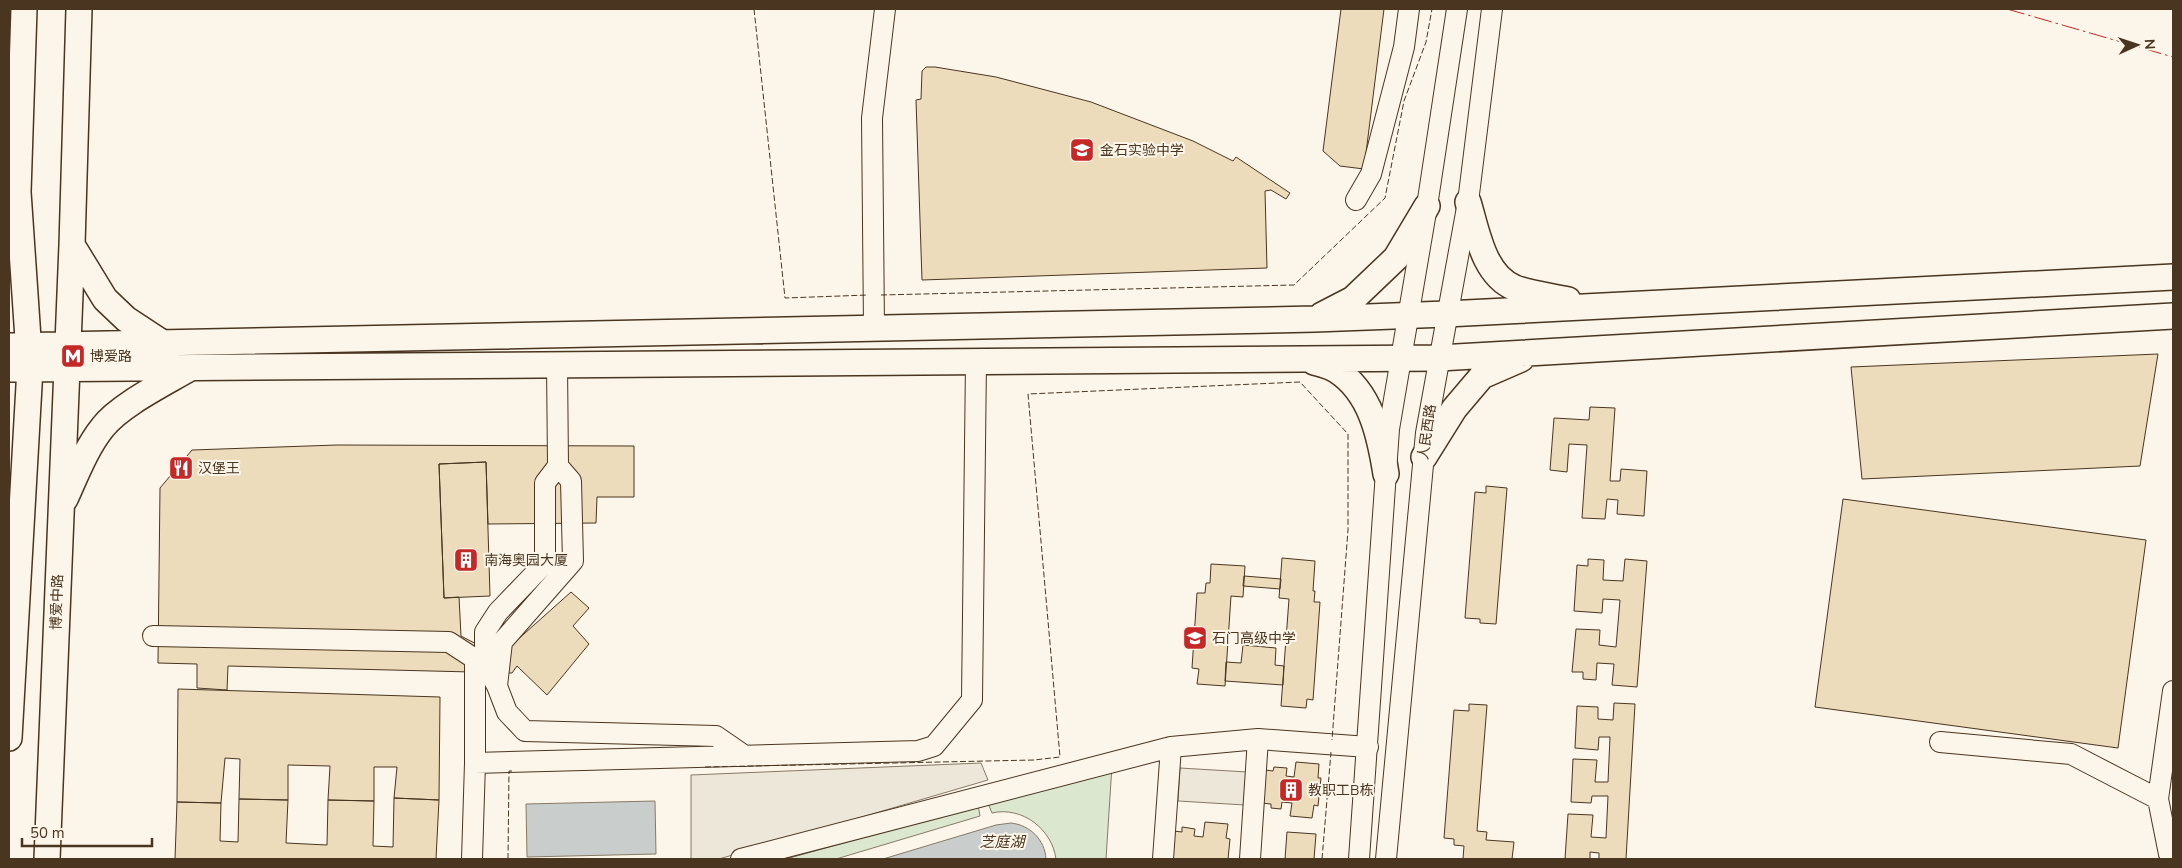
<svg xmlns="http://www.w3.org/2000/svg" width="2182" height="868" viewBox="0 0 2182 868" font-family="'Nunito Sans','Noto Sans SC',sans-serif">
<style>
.green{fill:#dce7d0;stroke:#887966}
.parking{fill:#ede7d9;stroke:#887966}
.water{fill:#c9cecd;stroke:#887966}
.building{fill:#ecdcbc;stroke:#4a3520}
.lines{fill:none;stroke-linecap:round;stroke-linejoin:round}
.minor-casing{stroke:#4a3520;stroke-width:22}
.major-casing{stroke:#4a3520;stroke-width:28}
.minor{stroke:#fbf6e9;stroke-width:20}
.major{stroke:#fbf6e9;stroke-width:25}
.fence{stroke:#4a3520;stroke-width:1;stroke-dasharray:6 2.5;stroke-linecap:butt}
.power{stroke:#c62828;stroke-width:1;stroke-dasharray:18 4 2.5 4;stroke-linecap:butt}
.labels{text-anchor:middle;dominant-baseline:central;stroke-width:4;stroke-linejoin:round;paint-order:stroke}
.poi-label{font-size:14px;fill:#4a3520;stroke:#fbf6e9;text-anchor:start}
.street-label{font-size:14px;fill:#4a3520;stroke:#fbf6e9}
.water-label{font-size:15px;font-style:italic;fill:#4a3520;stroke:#fbf6e9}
</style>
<rect width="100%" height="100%" fill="#fbf6e9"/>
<path class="green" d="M 1112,765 L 1106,859 L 1056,859 C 1052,829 1022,806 992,813 L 987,801 Z
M 978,805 L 980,816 L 836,859 L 786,859 Z"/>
<path class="parking" d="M 981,763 L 988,780 L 719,859 L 691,859 L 691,775 Z
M 1180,768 L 1247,772 L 1245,805 L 1178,801 Z"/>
<path class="water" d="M 655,801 L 656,854 L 527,857 L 526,804 Z
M 1011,823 C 1030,825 1045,840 1046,859 L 883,859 L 996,825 Z"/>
<path class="building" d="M 1341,9 L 1384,9 L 1364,169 L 1340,166 L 1323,151 Z
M 926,67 L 935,67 L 996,77 L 1091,102 L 1193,141 L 1233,161 L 1236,157 L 1290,193 L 1286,199 L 1271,190 L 1265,191 L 1267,268 L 922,280 L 916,100 L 921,99 L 922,71 Z
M 2158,354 L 2140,466 L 1862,479 L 1851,367 Z
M 1590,407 L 1615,408 L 1610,481 L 1620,481 L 1621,469 L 1647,471 L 1644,516 L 1617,514 L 1618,500 L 1607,499 L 1605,519 L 1582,518 L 1587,445 L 1569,444 L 1567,472 L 1550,470 L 1554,418 L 1589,420 Z
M 337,445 L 634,446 L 634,497 L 597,497 L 596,523 L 488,524 L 486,462 L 439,464 L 444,598 L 459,597 L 461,636 L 486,649 L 506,650 L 571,592 L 589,608 L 573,626 L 589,644 L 547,695 L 517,666 L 512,673 L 228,666 L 227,690 L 197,688 L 197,664 L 158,663 L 160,488 L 192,450 Z
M 486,462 L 490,596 L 444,598 L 439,464 Z
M 1486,486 L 1507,488 L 1496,624 L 1480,623 L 1480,619 L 1465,618 L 1475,492 L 1486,493 Z
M 1843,499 L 2146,540 L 2118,748 L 1815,707 Z
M 1282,558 L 1315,561 L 1313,591 L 1315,591 L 1314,602 L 1320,602 L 1313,700 L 1307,699 L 1306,708 L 1281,706 L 1289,599 L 1279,598 Z
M 1588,559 L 1604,560 L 1603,580 L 1623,581 L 1625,559 L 1647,561 L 1637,687 L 1612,685 L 1614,664 L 1597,663 L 1596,680 L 1583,679 L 1583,672 L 1572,672 L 1576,629 L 1600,630 L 1599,645 L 1616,647 L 1620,600 L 1603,599 L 1602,613 L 1574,611 L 1577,565 L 1588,566 Z
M 1211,564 L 1245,566 L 1243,597 L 1231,596 L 1225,686 L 1197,684 L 1199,669 L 1192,668 L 1197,593 L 1205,593 L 1206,583 L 1210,583 Z
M 1244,576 L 1281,579 L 1280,589 L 1243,586 Z
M 1243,645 L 1276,648 L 1275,665 L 1284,666 L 1283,685 L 1225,681 L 1226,662 L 1241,663 Z
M 178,689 L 440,697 L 439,800 L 394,798 L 397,767 L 374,767 L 374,801 L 328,800 L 330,766 L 288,765 L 288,800 L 239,799 L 240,759 L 225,758 L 221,803 L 177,802 Z
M 1614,703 L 1635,704 L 1626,859 L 1599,859 L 1599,853 L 1590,852 L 1590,859 L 1565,859 L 1568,814 L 1593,815 L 1591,837 L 1606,838 L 1608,796 L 1592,796 L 1591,803 L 1571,802 L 1573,759 L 1597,760 L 1595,782 L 1608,782 L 1610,737 L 1599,737 L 1598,750 L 1575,748 L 1577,706 L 1598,707 L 1598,719 L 1613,720 Z
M 1469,704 L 1487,705 L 1477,831 L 1487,832 L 1486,840 L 1514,842 L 1512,859 L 1463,859 L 1464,846 L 1454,845 L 1454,839 L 1444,838 L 1454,710 L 1469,711 Z
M 1296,762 L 1319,764 L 1318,778 L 1321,778 L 1318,806 L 1314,805 L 1312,818 L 1290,816 L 1292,803 L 1282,802 L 1281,809 L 1271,808 L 1271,804 L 1261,803 L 1265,770 L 1273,771 L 1274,767 L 1287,768 L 1286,776 L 1294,777 Z
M 394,798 L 439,800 L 436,859 L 175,859 L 177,802 L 221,803 L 220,841 L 238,842 L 239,799 L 288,800 L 286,843 L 327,845 L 328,800 L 374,801 L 373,846 L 393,847 Z
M 1205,822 L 1228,824 L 1226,838 L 1230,839 L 1228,859 L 1170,859 L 1173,831 L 1182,832 L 1182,827 L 1195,829 L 1194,836 L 1203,837 Z
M 1287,832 L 1316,834 L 1314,859 L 1285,859 Z"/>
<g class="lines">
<defs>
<path id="minor" d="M 1356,200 L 1371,174 L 1404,47 L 1409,9
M 874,327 L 872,118 L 885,9
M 557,364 L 558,466 L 545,483 L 545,563 L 498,612 L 485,632 L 485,664 L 497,686 L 507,712 L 525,731 L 716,736 L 745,756
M 153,636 L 449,642 L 475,659 L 475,763
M 497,686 L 502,642 L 573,561 L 571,481 L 558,466
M 1940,742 L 2071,754 L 2158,799
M 2169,854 L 2158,799 L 2173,691
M 472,859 L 475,763 L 918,751 L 934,746 L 972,700 L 976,361
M 741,859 L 1171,747 L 1258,739 L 1368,747
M 1163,859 L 1171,747
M 1250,859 L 1258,739
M 1359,859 L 1389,429 L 1427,206 L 1457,9
M 1386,859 L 1426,433 L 1468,202 L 1492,9"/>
<path id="major" d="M 1468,202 C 1477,231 1483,275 1515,288 C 1531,294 1551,296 1568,300
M 72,245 L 105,299 L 126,319 L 161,342
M 1322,315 L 1353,299 L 1396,258 L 1427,206
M 9,346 L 1315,319 L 1446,314 L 2173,277
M 1314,362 C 1321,364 1330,366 1336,370 C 1371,392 1380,436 1386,474
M 9,369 L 1439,358 L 2173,316
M 1424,457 L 1454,409 L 1482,376 L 1521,359
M 65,499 C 76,475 86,448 103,427 C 120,405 165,383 190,368
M 9,738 L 30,368 L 18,192 L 24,9
M 47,859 L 72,245 L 79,9"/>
</defs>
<use href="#minor" class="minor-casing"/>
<use href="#major" class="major-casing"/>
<use href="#minor" class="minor"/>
<use href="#major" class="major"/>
<path class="fence" d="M 754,9 L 785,298 L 868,295
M 881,295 L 1294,285 L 1385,198 L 1404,101 L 1426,42 L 1432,9
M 705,767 L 1034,760 L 1060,757 L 1028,394 L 1300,382 L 1348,434 L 1348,530 L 1332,740
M 508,859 L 509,771 L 512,771
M 1322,859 L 1331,752"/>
<path class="power" d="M 2007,9 L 2173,57"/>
</g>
<defs>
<symbol id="school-square" viewBox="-11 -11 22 22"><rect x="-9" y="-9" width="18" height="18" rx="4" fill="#c62828" stroke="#fbf6e9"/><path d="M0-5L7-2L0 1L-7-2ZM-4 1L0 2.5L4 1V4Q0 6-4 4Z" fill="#fff"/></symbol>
<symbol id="metro-square" viewBox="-11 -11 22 22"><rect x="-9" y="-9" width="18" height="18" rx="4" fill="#c62828" stroke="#fbf6e9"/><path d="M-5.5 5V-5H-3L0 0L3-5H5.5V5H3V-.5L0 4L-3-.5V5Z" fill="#fff"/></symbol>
<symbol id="restaurant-square" viewBox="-11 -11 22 22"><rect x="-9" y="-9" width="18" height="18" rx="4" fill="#c62828" stroke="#fbf6e9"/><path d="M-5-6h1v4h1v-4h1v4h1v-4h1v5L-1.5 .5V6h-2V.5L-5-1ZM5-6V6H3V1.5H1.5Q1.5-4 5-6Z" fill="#fff"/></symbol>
<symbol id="building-square" viewBox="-11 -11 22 22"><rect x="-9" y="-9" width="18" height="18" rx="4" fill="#c62828" stroke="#fbf6e9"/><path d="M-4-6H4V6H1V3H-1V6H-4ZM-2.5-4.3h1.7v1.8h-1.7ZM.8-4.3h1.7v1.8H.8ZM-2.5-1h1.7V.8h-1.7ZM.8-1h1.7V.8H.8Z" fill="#fff"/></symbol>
</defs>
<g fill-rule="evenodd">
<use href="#school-square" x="1068" y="136" width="28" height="28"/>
<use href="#metro-square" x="59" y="342" width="28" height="28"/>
<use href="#restaurant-square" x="167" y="454" width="28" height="28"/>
<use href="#building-square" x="452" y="546" width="28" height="28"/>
<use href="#school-square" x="1181" y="624" width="28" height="28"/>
<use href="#building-square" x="1277" y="776" width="28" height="28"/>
</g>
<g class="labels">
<g class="poi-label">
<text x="1100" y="150">金石实验中学</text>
<text x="90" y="356">博爱路</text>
<text x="198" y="468">汉堡王</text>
<text x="484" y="560">南海奥园大厦</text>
<text x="1212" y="638">石门高级中学</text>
<text x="1308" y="790">教职工B栋</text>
</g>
<g class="street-label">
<text transform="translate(1427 432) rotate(-82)">人民西路</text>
<text transform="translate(57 602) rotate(-88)">博爱中路</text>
</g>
<g class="water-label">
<text x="1002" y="842">芝庭湖</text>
</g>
</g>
<rect width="2182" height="868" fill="none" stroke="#4a3520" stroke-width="20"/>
<g transform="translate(2137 45) rotate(87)" stroke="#fbf6e9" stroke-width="4" paint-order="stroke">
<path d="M0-4L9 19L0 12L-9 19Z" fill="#4a3520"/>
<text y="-8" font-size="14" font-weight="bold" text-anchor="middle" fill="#4a3520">N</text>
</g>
<path d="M22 838v8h130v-8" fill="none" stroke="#4a3520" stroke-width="2.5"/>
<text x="30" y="838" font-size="15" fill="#4a3520" stroke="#fbf6e9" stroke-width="4" paint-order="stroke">50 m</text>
</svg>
